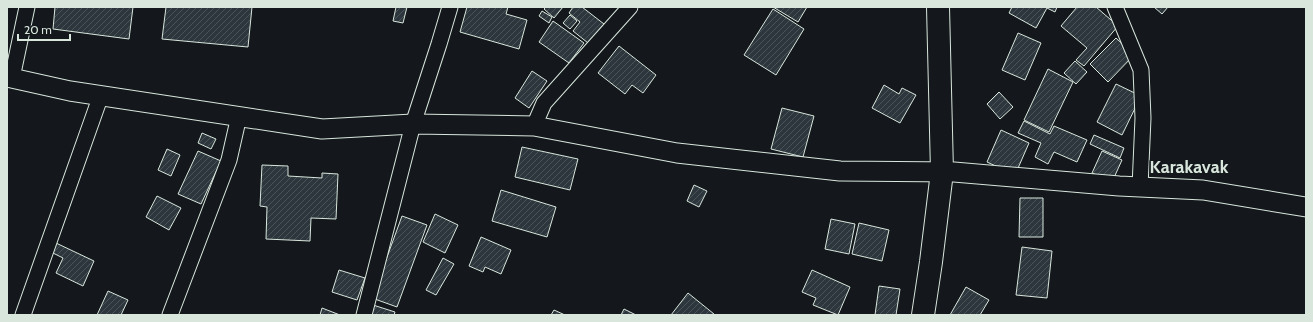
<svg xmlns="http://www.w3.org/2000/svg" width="1313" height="322" viewBox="0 0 1313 322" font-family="Cabin,sans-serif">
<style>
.building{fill:url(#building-hatch);stroke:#d8e6dc}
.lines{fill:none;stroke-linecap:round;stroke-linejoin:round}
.minor-casing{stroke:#d8e6dc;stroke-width:17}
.tertiary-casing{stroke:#d8e6dc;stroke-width:21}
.secondary-casing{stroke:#d8e6dc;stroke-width:24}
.minor{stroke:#14181c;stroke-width:15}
.tertiary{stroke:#14181c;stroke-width:19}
.secondary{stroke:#14181c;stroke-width:22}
.labels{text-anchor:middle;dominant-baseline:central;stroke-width:3;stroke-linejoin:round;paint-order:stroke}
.district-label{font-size:18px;font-weight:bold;fill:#d8e6dc;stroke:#14181c}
</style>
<defs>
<pattern id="building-hatch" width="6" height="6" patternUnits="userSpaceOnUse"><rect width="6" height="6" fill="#2c363c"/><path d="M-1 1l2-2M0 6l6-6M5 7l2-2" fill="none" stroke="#4a5358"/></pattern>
</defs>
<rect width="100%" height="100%" fill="#14181c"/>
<path class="building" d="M 55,7 L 133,7 L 129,39 L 53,29 Z
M 166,7 L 252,7 L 248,47 L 162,39 Z
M 396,7 L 407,7 L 403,23 L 393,21 Z
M 467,7 L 508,7 L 506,14 L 527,20 L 519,49 L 460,32 Z
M 546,7 L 563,7 L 554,18 L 544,9 Z
M 573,7 L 582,7 L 604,24 L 588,43 L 573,31 L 580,22 L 569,13 Z
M 773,7 L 807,7 L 798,22 Z
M 1012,7 L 1057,7 L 1055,12 L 1047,8 L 1036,28 L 1009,13 Z
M 1077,7 L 1096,7 L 1118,26 L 1084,66 L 1076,60 L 1087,48 L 1061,26 Z
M 1154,7 L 1168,7 L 1162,14 Z
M 773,9 L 804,29 L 776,75 L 744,55 Z
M 542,11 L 552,17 L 549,23 L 539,16 Z
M 570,15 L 577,21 L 570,29 L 563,23 Z
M 553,21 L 584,43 L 569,63 L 539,42 Z
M 1018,33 L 1041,43 L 1025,80 L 1002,70 Z
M 1116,38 L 1134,55 L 1108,82 L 1090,64 Z
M 619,46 L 656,75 L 643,93 L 632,85 L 625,94 L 598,73 Z
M 1075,61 L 1087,72 L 1076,84 L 1064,73 Z
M 1048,69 L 1073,82 L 1049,132 L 1024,120 Z
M 532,71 L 547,81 L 529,108 L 515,98 Z
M 1116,84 L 1141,96 L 1122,135 L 1097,122 Z
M 884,85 L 899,94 L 902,88 L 916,95 L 900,123 L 872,108 Z
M 999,92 L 1013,107 L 1000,119 L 987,104 Z
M 782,108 L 814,116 L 803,157 L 771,149 Z
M 1024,121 L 1050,134 L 1054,126 L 1087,140 L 1077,162 L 1054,152 L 1048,164 L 1035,157 L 1041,143 L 1018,133 Z
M 1001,130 L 1029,143 L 1015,175 L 987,162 Z
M 202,133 L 216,139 L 211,149 L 198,143 Z
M 1094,135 L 1124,148 L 1120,158 L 1090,144 Z
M 522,147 L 578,159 L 570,190 L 515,177 Z
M 167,149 L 180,155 L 171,176 L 158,170 Z
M 198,151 L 221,161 L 201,204 L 178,194 Z
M 1102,151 L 1122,160 L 1112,182 L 1092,173 Z
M 262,165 L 288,166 L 288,176 L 322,178 L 322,173 L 338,174 L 336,219 L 311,218 L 310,241 L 266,239 L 267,207 L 260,206 Z
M 694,185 L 707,191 L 699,207 L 687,201 Z
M 501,190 L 556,207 L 547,237 L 492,221 Z
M 157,196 L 181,208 L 169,230 L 146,217 Z
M 1020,198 L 1043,198 L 1043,237 L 1019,237 Z
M 435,214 L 458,225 L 445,253 L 423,242 Z
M 402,216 L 427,225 L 397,307 L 372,298 Z
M 831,219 L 855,224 L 849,254 L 825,249 Z
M 859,223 L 889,230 L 882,261 L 852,254 Z
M 481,237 L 511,250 L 501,274 L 485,267 L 483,272 L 469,266 Z
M 56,243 L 94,261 L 83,286 L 56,273 L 63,258 L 51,252 Z
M 1022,247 L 1052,251 L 1047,298 L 1016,295 Z
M 443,258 L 454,264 L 436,295 L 426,290 Z
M 339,270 L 365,278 L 357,300 L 332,292 Z
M 812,270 L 850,287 L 838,315 L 813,305 L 816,298 L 802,292 Z
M 879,286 L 900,289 L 896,315 L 875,315 Z
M 966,287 L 989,300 L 980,315 L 950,315 Z
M 108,291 L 128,300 L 121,315 L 97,315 Z
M 688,293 L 714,314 L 713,315 L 671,315 Z
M 373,305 L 395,312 L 394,315 L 370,315 Z
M 322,308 L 340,315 L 320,315 Z
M 624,309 L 636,315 L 621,315 Z
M 554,310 L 565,315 L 551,315 Z"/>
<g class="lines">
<defs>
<path id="minor" d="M 1115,7 L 1141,70 L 1143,118 L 1140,187
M 12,78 L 27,7
M 534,126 L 544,103 L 630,7
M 23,315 L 101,95
M 170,315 L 229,160 L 239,116
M 364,315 L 413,124 L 439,44 L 450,7"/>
<path id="tertiary" d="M 7,77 L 70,91 L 322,129 L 413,124 L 534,126 L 677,153 L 840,171 L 954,172 L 1119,186 L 1203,190 L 1306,207"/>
<path id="secondary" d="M 923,315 L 931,262 L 942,172 L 938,7"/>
</defs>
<use href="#minor" class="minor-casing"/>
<use href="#tertiary" class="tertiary-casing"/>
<use href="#secondary" class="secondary-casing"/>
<use href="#minor" class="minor"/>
<use href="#tertiary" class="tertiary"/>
<use href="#secondary" class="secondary"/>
</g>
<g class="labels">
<g class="district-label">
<text x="1189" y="167">Karakavak</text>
</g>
</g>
<rect width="1313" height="322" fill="none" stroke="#d8e6dc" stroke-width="16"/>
<path d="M18 34v6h52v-6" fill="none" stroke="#d8e6dc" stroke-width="2"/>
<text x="24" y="34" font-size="12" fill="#d8e6dc" stroke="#14181c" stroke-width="3" paint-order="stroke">20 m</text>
</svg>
